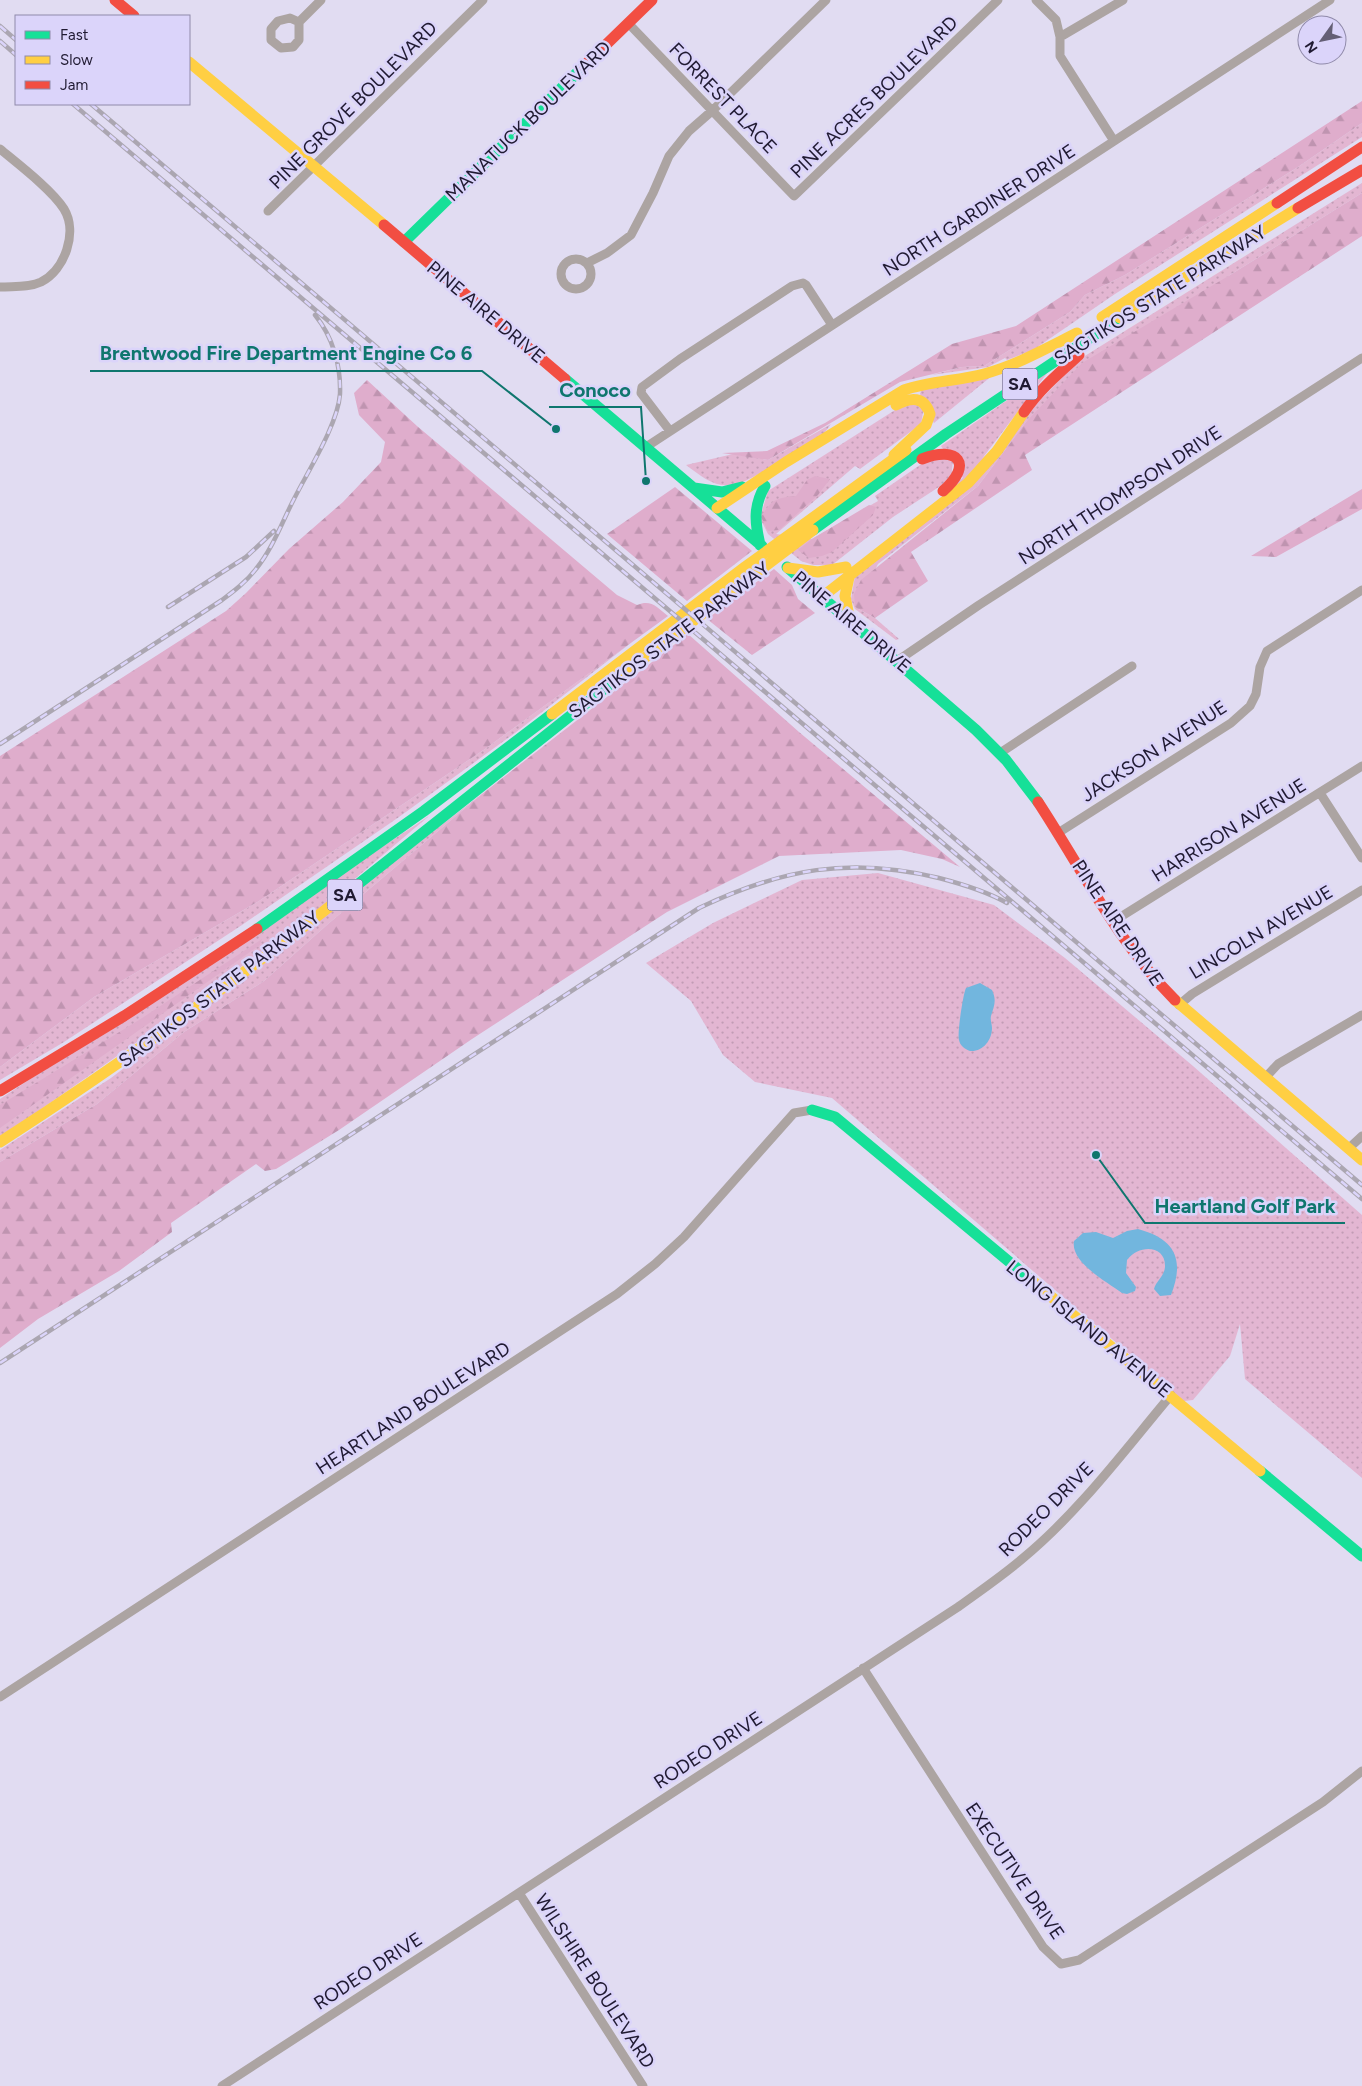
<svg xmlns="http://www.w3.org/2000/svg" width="1362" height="2086" viewBox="0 0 1362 2086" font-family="Figtree,sans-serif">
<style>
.grass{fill:url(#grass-dots)}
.forest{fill:url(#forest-firs)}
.water{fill:#72b6de}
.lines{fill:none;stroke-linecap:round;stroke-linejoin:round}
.street{stroke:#aca4a2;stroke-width:9}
.fast{stroke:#16e098;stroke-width:11}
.slow{stroke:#ffcf43;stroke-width:11}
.jam{stroke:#f24e42;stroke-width:11}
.rail-casing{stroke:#aba6b1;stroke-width:4.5}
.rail{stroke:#dbd4fa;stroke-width:2.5;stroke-dasharray:8;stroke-linecap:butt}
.labels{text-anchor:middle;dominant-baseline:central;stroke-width:5;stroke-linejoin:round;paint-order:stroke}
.shield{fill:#dbd4fa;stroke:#58526e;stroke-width:1}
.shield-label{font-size:18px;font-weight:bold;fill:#201a32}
.street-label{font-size:19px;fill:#201a32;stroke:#dbd4fa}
.leader{fill:none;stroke:#0f766e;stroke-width:2}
.callout-dot{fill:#0f766e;stroke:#dbd4fa;stroke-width:2}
.callout-label{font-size:20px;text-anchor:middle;font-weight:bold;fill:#0f766e;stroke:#dbd4fa;stroke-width:5;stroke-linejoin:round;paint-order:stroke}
</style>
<defs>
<pattern id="grass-dots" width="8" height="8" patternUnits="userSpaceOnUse" patternTransform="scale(1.25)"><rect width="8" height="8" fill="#e3b6d2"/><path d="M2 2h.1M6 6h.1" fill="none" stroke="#c29cb5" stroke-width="1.8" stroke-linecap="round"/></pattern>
<pattern id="forest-firs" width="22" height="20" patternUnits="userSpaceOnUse" patternTransform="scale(1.25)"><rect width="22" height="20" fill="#dfadcc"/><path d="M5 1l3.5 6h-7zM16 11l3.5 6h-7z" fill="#bf94b0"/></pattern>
</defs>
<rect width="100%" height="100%" fill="#e1dcf2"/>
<path class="grass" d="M 1362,123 L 1362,137 L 1115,294 L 1033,350 L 1007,360 L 1005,358 L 988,367 L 931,375 L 962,367 L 984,366 L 1070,312 L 1085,295 L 1125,275 L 1298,167 Z
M 1362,183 L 1362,193 L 1230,275 L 1026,422 L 978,486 L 878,564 L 855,607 L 875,618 L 899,639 L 896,640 L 855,609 L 851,599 L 855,576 L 898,542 L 1023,418 L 1080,359 Z
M 1048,372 L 965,481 L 941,446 Z
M 993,375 L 934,423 L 920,394 L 923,385 Z
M 906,403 L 924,406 L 921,424 L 860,469 L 855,466 L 776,534 L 812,539 L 878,501 L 875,496 L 933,456 L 953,460 L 951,479 L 893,517 L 832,565 L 813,565 L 801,561 L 768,534 L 760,518 L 768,491 Z
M 831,424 C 827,429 823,435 818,439 C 807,447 745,484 734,485 C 714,488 701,476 686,465 L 733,454 L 768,460 Z
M 632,642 L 515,733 L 399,817 L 242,925 L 64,1042 L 0,1080 L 0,1067 L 94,997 L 259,901 L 485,749 Z
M 482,794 L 328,924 L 264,981 L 184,1032 L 97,1104 L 0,1162 L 0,1150 L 111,1078 Z
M 429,816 L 318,910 L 180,1012 L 37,1112 L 0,1136 L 0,1099 Z
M 878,873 L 994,905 L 1065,958 L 1193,1066 L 1362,1215 L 1362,1478 L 1245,1379 L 1240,1324 L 1230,1356 L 1193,1400 L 1184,1401 L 832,1098 L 755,1082 L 723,1055 L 691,1001 L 646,963 L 713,923 L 802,880 Z"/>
<path class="forest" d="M 1362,101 L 1362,123 L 1298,167 L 1125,275 L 1085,295 L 1070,312 L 984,366 L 962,367 L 900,382 L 768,460 L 722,453 L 767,451 L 825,423 L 952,344 L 1016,326 Z
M 1362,193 L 1362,236 L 1025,455 L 1032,470 L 911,552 L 928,581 L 875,618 L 855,607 L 854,594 L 861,580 L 978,486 L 1026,422 L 1082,363 L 1230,275 Z
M 367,380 L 417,426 L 617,595 L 637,605 C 651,599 657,607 668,616 L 485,749 L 259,901 L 94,997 L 0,1067 L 0,756 L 226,611 L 246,593 L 289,549 L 343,502 L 381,462 L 385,442 L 359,415 L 354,393 Z
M 815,476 L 830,479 L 818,495 L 779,530 L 768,531 L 761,517 C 772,499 776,498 796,496 L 807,480 Z
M 675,487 L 752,551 L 687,601 L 607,534 Z
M 1362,489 L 1362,509 L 1276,557 L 1251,556 Z
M 869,505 L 876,507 L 873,515 L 832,552 L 822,556 L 809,558 L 798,550 L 812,539 Z
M 774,569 L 792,585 L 798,599 L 815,613 L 752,655 L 707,619 Z
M 688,634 L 799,732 L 960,867 L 942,859 L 901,850 L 779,856 L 667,912 L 472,1039 L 339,1130 L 276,1169 L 265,1171 L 256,1164 L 171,1223 L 172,1232 L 119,1271 L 38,1319 L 0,1348 L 0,1162 L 97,1104 L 184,1032 L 264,981 L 328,924 L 482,794 Z
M 262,939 L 260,945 L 0,1128 L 0,1105 L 139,1020 Z"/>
<path class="water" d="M 980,983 L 992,990 C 997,1001 994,1006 991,1016 C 990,1020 992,1024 992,1028 C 992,1040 983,1052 970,1051 C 965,1049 960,1046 959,1040 C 957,1034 963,994 966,988 Z
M 1138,1229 C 1175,1239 1185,1259 1171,1295 L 1160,1296 L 1154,1289 C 1156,1281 1164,1277 1165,1267 C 1166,1245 1139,1244 1127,1260 L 1126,1273 L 1136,1287 L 1135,1291 L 1127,1294 L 1122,1293 C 1107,1282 1070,1262 1074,1241 L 1083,1233 L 1096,1232 L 1113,1238 L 1127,1231 Z"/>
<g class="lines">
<path class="street" d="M 1036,0 L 1056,20 L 1060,37 L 1060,56 L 1114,141
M 290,18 L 299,22 L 299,40 L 293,47 L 281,48 L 271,40 L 271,29 L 278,21 Z
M 299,22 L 321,0
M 628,23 L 794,196 L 998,0
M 1060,37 L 1123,0
M 0,149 C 18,164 52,190 64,209 C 78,232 65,270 41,282 C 28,288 14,286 0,287
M 268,211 L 483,0
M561 274a15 15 0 1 1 30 0a15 15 0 1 1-30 0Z
M 587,263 L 607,253 L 631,235 L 653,193 L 669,156 L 689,131 L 713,110 L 826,0
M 670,431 L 641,393 L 642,387 L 680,359 L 792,286 L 803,283 L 806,285 L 832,325
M 646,447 L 1330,0
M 897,661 L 979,605 L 1362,358
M 1000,753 L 1132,666
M 1320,793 L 1362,858
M 1058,833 L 1231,723 L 1250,706 L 1256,694 L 1260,667 L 1267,651 L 1362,590
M 1114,921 L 1362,766
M 1179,1005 L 1192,994 L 1362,890
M 1265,1078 L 1278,1064 L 1362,1015
M 1348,1149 L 1362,1136
M 863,1668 L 1043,1947 L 1061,1964 L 1079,1960 L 1323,1802 L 1362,1771
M 0,1697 L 617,1294 L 655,1264 L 684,1237 L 794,1113 L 812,1110
M 519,1893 L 643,2086
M 222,2086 L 958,1607 C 980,1591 1002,1576 1022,1559 C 1079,1512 1124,1451 1171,1395"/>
<path class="fast" d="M 404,242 L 584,66
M 565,379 L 762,546
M 694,488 L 722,492 L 742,487
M 813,530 L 946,434 L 1120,318
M 760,545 C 755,523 753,506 765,486
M 787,567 L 976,730 L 1006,760 L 1038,802
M 352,889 L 618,678
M 257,929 L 424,811 L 552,714
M 812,1110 L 835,1117 L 1030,1279
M 1260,1471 L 1362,1556"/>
<path class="slow" d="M 189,62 L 384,225
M 1102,317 L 1277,203
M 1120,318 L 1298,208
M 894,455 L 926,425 L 930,414 C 924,396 911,397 896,405
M 717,508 L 786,462 L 904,390 C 930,381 958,381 984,374 C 1017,365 1047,348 1077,333
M 788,568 L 818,572 L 846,567
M 849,577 L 845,596 L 850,621
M 822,597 L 968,483 L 997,451 L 1024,412
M 618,678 L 813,530
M 552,714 L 745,567 L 906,450
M 1175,1000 L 1362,1160
M 0,1142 C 122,1064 238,979 352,889
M 1030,1279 L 1260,1471"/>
<path class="jam" d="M 115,0 L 134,16
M 584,66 L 652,0
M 1277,203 L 1362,147
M 1298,208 L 1362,170
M 384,225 L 565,379
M 1024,412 C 1039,390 1059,373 1079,355
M 922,459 C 958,445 974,464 943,491
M 1038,802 C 1082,869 1118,943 1175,1000
M 0,1091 L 124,1016 L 257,929"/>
<defs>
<path id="rail" d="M 0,26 L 16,40
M 0,41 L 16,55
M 73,104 L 1362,1199
M 91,104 L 1362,1185
M 168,607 L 246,557 L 274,531
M 0,744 L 222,600 C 234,591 246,582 256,569 C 273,548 282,522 294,499 C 308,471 338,424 340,394 C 341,366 333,337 315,315
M 0,1363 L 699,908 C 781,869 850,856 939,878 C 962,884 986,891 1007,903"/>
</defs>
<use href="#rail" class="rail-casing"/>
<use href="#rail" class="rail"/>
</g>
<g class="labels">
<g class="shield">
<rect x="1002.5" y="368.5" width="35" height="31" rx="4"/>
<rect x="327.5" y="879.5" width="35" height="31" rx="4"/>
</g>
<g class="shield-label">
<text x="1020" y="384">SA</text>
<text x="345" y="895">SA</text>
</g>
<g class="street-label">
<text transform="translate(874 97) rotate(-44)">PINE ACRES BOULEVARD</text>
<text transform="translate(723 98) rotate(46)">FORREST PLACE</text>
<text transform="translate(353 105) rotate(-45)">PINE GROVE BOULEVARD</text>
<text transform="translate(528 121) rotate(-44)">MANATUCK BOULEVARD</text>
<text transform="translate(979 210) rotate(-33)">NORTH GARDINER DRIVE</text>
<text transform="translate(1160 295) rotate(-32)">SAGTIKOS STATE PARKWAY</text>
<text transform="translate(486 312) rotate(40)">PINE AIRE DRIVE</text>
<text transform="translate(1120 495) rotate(-33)">NORTH THOMPSON DRIVE</text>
<text transform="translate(852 622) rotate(40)">PINE AIRE DRIVE</text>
<text transform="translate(669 640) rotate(-37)">SAGTIKOS STATE PARKWAY</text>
<text transform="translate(1154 751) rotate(-33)">JACKSON AVENUE</text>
<text transform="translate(1229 830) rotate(-32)">HARRISON AVENUE</text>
<text transform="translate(1118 923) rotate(56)">PINE AIRE DRIVE</text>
<text transform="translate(1261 932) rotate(-31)">LINCOLN AVENUE</text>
<text transform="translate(219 989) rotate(-37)">SAGTIKOS STATE PARKWAY</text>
<text transform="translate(1089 1329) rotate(39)">LONG ISLAND AVENUE</text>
<text transform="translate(413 1408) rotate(-33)">HEARTLAND BOULEVARD</text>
<text transform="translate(1046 1509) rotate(-45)">RODEO DRIVE</text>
<text transform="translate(708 1750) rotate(-33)">RODEO DRIVE</text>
<text transform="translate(1015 1871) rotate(56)">EXECUTIVE DRIVE</text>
<text transform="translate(368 1971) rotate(-33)">RODEO DRIVE</text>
<text transform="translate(595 1981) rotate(57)">WILSHIRE BOULEVARD</text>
</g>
</g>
<path class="leader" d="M556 429L482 371H90M646 481L641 407H549M1096 1155L1145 1223H1345"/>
<g class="callout-dot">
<circle cx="556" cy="429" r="5"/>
<circle cx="646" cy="481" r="5"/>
<circle cx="1096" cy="1155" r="5"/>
</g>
<g class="callout-label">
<text x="286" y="360">Brentwood Fire Department Engine Co 6</text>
<text x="595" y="397">Conoco</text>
<text x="1245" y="1213">Heartland Golf Park</text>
</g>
<rect x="15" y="15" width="175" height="90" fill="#dbd4fa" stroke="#908aaa"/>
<rect x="25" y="31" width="25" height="8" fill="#16e098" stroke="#908aaa"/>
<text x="60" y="40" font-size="15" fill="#201a32">Fast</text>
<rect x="25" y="56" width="25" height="8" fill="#ffcf43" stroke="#908aaa"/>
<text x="60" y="65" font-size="15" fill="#201a32">Slow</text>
<rect x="25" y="81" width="25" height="8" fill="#f24e42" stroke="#908aaa"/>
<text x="60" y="90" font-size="15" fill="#201a32">Jam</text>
<g transform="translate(1322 40) rotate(237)"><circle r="24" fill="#dbd4fa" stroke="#908aaa"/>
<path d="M0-4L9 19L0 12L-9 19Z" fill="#645e75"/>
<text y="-8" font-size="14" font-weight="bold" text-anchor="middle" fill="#201a32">N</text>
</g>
</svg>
